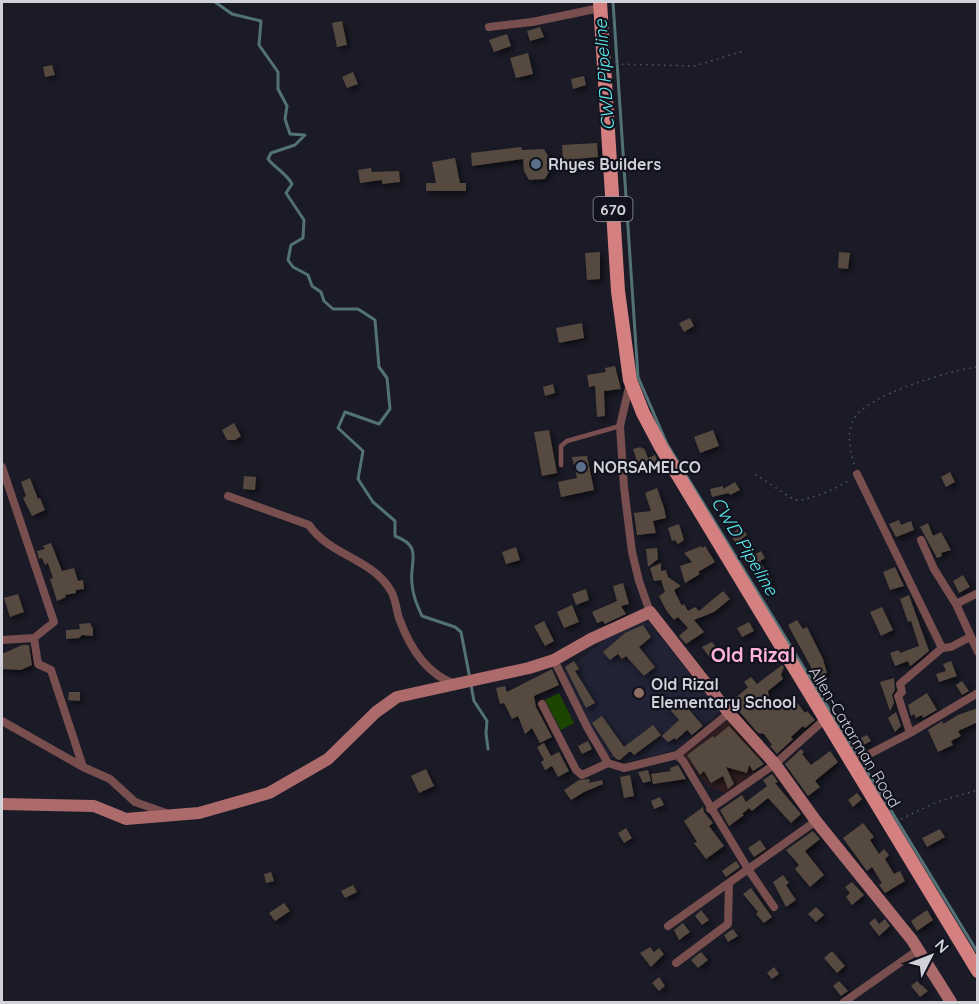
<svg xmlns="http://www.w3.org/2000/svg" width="979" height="1004" viewBox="0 0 979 1004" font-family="Quicksand,sans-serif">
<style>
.commercial{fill:#2f1d21}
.built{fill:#212335}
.green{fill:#1c4600}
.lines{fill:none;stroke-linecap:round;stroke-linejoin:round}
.stream{stroke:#527275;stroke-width:3}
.building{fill:#56483f;filter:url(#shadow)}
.path{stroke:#555661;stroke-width:1.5;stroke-dasharray:1.5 4.5;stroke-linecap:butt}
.lane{stroke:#784e4e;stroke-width:4.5}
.street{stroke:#784e4e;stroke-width:8}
.secondary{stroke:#ac6a6b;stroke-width:12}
.primary{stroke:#d58080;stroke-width:14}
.service-dot{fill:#5c6f8a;stroke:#11121d;stroke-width:2}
.education-dot{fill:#8d6e63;stroke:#11121d;stroke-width:2}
.labels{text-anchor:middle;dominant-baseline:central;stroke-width:4.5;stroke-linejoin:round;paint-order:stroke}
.shield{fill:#11121d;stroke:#9798a1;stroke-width:1.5}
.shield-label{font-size:15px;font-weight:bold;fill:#d0d1d9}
.poi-label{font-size:16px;font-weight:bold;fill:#d0d1d9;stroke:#11121d;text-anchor:start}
.street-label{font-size:16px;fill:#d0d1d9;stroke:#11121d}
.water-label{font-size:18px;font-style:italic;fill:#5aedee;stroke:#11121d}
.quarter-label{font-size:20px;font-weight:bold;fill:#ffb3da;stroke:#11121d}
</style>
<defs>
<filter id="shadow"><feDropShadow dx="3" dy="3" stdDeviation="3" flood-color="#0009"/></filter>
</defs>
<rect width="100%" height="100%" fill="#1a1b27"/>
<path class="commercial" d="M 728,720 L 763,757 L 750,766 L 756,776 L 730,794 L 709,787 L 682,756 Z"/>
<path class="built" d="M 648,622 L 720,711 L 676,750 L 626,762 L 607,756 L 562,675 L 624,624 Z"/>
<path class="green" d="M 559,693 L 574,723 L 561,730 L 545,700 Z"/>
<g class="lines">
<path class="stream" d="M 215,2 L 232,14 L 261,21 L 259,45 L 278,72 L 278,89 L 287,106 L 285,119 L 290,134 L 305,135 L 295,145 L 271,153 L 268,159 C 276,169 286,173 292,184 L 286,193 L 304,220 L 303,238 L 291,245 L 288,260 L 293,267 L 308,275 L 312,286 L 321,292 L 324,301 L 333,309 L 358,309 L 375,320 L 379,367 L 387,378 L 390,409 L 379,424 L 345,412 L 338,428 L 363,451 L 358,479 L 373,502 L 395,521 L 395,536 C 424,547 409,561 412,584 C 413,596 417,605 422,616 L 455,627 L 461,632 L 470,679
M 613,2 L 638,377 L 667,444 L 978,953
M 471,685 L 474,701 L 487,721 L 486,733 L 488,749"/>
</g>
<path class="building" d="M 342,21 L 347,45 L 337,47 L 332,23 Z
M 540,27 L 544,37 L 530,41 L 527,31 Z
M 507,34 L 511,46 L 494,52 L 489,40 Z
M 528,53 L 533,74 L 516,78 L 510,58 Z
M 52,65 L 55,75 L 45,77 L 43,67 Z
M 353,72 L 358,84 L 347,88 L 342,77 Z
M 584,76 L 586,85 L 573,89 L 571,79 Z
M 597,143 L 598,157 L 563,160 L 562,145 Z
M 521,147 L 522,150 L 544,149 L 548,156 L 550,170 L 545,179 L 529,180 L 524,171 L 523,159 L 472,166 L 471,153 Z
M 455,158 L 460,183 L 466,183 L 466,191 L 426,191 L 426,183 L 436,183 L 432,162 Z
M 371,168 L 372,172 L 399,171 L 400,182 L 382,184 L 382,180 L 360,183 L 358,170 Z
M 600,252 L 600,279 L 587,280 L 585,253 Z
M 839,252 L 850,253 L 848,269 L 838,268 Z
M 690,318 L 694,326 L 684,332 L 679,323 Z
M 582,323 L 584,338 L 559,343 L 556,328 Z
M 615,366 L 621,389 L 604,391 L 605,416 L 597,417 L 595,386 L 589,387 L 587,375 L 606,372 L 605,368 Z
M 553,384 L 555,393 L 545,396 L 543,387 Z
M 234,423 L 241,436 L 235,440 L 227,440 L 222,430 Z
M 549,430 L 557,473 L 542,476 L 534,432 Z
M 713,430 L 719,446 L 700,453 L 694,437 Z
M 641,447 L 642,449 L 644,448 L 648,458 L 655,455 L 659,464 L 640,471 L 633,449 Z
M 587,456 L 594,490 L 561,497 L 558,482 L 577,478 L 572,457 Z
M 950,472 L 955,482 L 946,487 L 941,477 Z
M 244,476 L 256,477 L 255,490 L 243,489 Z
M 30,478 L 38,499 L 40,498 L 45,510 L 32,516 L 23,498 L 26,496 L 21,482 Z
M 735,482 L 740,490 L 730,495 L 729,493 L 712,497 L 710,489 L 723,486 L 723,489 Z
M 657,488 L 664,508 L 666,518 L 653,521 L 656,533 L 637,535 L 634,513 L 651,511 L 645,493 Z
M 899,520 L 901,525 L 911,521 L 914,530 L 896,537 L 889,524 Z
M 928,523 L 933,536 L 941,532 L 951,550 L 941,553 L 942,556 L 937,558 L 920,527 Z
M 679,524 L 684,540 L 678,544 L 675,540 L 672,541 L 668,528 Z
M 741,527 L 747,535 L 736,543 L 730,535 Z
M 51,543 L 62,571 L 74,568 L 78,581 L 83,580 L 84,589 L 76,590 L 76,593 L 65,595 L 66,597 L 57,601 L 50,579 L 53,578 L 48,563 L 45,565 L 42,558 L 39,559 L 37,551 L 45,549 L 43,546 Z
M 701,546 L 702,548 L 705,546 L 715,562 L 698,572 L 700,574 L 685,583 L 680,566 L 692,562 L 684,553 Z
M 516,547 L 520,560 L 506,564 L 502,552 Z
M 657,548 L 658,559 L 648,567 L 646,549 Z
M 761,551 L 765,558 L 760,561 L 772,581 L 764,585 L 749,558 Z
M 661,563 L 661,571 L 666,570 L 668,577 L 681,586 L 674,590 L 682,606 L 684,604 L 688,611 L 695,607 L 699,611 L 723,591 L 730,599 L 714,612 L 694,620 L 704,632 L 686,644 L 679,636 L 688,628 L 678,617 L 674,620 L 666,610 L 659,596 L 665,592 L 661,580 L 654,581 L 650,568 Z
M 895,567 L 904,586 L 890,590 L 883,572 Z
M 963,575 L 970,587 L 959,593 L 953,581 Z
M 623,583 L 629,604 L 621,606 L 626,614 L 605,624 L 603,621 L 597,623 L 592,612 L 617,601 L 613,586 Z
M 586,589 L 589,600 L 576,605 L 572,594 Z
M 18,594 L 24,612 L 10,617 L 4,598 Z
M 909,595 L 929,651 L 912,665 L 910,666 L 908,661 L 895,666 L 890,653 L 899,650 L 900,653 L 919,646 L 911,621 L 908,622 L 900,599 Z
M 572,605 L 579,622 L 564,628 L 557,612 Z
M 882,607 L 893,630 L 881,636 L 870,612 Z
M 797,620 L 803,629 L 807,627 L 823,659 L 827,673 L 817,678 L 788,625 Z
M 544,621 L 554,641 L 545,646 L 534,626 Z
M 749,622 L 754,631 L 742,637 L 737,628 Z
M 90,623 L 93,629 L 93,636 L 82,635 L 79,638 L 66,639 L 66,630 L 80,629 L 79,624 Z
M 643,625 L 651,637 L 639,647 L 655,667 L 644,676 L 626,656 L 622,659 L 618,654 L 610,660 L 603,652 L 625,633 Z
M 712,642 L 718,650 L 710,658 L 702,647 Z
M 22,645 L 29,645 L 32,665 L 21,670 L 2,669 L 2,654 Z
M 574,661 L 579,669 L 575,671 L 595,703 L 586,708 L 565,667 Z
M 951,661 L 957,676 L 939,682 L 936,674 L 946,671 L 943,664 Z
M 782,665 L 784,667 L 781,675 L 783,679 L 768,691 L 770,708 L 783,698 L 789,705 L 796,701 L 805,713 L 807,711 L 815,720 L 805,728 L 803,726 L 791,737 L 793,739 L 777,754 L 770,746 L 772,745 L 764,734 L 758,733 L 731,702 L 748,687 L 744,682 L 751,677 L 757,684 Z
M 552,669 L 559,685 L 534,696 L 536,707 L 552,737 L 540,743 L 532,728 L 525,734 L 518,716 L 512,719 L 504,703 L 500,704 L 496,688 L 505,686 L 507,692 Z
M 894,678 L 895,690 L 892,695 L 894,703 L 890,711 L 880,682 Z
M 962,681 L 969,691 L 962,695 L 956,685 Z
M 69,692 L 80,692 L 80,701 L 68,700 Z
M 927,693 L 937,710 L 923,718 L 922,715 L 916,718 L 914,714 L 911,716 L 908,705 Z
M 678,697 L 703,726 L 692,735 L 687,730 L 676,740 L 675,738 L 668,742 L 662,736 L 679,720 L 667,706 Z
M 978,708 L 978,722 L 958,731 L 961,736 L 951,741 L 953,745 L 938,752 L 928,730 L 942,721 L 943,724 L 958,715 Z
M 896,712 L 901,726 L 895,732 L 888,718 Z
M 602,716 L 624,747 L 653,725 L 661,735 L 634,755 L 631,752 L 629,752 L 620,760 L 616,759 L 614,756 L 612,757 L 613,755 L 592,723 Z
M 729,726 L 764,764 L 753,771 L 749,765 L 747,773 L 726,767 L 734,784 L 728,789 L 723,776 L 711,783 L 704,771 L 700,775 L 687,755 L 713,736 L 714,738 Z
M 867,735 L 871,741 L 858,748 L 855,741 Z
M 588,741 L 592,749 L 582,754 L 578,746 Z
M 544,743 L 551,756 L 559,752 L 569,771 L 558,777 L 552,766 L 545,770 L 541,762 L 544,760 L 537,747 Z
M 801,749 L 804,752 L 802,754 L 811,765 L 830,751 L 838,762 L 815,781 L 820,787 L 808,796 L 785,764 Z
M 678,765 L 686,779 L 653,784 L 651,774 L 671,771 L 670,768 Z
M 426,769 L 434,786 L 419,793 L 411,776 Z
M 648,770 L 651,781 L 643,783 L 638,772 Z
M 772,774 L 778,782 L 775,783 L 801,814 L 791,823 L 768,798 L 752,811 L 749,808 L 742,814 L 744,815 L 729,826 L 720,810 L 742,795 L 746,802 L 767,786 L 763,780 Z
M 630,775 L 634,796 L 624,798 L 620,777 Z
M 589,779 L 590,781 L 588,783 L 602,780 L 603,784 L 584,792 L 571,800 L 564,790 L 579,780 Z
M 857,793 L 862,799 L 853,807 L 848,800 Z
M 660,797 L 664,805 L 654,809 L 651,801 Z
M 703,807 L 704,812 L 713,823 L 709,826 L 724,846 L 706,859 L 694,843 L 697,842 L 684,821 Z
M 863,823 L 874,837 L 870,840 L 879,854 L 884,849 L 889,855 L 885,859 L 894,874 L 900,871 L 905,881 L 885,893 L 879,885 L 882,883 L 872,867 L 867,871 L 843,838 Z
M 626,828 L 632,838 L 624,843 L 618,833 Z
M 940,829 L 945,837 L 927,847 L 922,838 Z
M 813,831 L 820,839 L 805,851 L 824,875 L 810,887 L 795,869 L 799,865 L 786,850 Z
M 760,840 L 766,849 L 754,857 L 748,848 Z
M 736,861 L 740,867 L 726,877 L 722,871 Z
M 271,872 L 274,881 L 266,883 L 264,874 Z
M 783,875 L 789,883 L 786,885 L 796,900 L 786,907 L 773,882 Z
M 852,882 L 864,895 L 852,905 L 846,897 L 850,893 L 845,887 Z
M 353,885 L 357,892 L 345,898 L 341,891 Z
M 751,888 L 772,917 L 764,923 L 756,914 L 758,912 L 743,894 Z
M 284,903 L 290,911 L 275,921 L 269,913 Z
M 816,907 L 824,915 L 816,922 L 808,914 Z
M 701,910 L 709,920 L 702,925 L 695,916 Z
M 927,910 L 933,920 L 917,931 L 911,921 Z
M 875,918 L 879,924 L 885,919 L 890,926 L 879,936 L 869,923 Z
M 683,923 L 690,932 L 679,940 L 674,930 Z
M 733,929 L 738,936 L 728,942 L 724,935 Z
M 650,947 L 654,952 L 659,948 L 664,954 L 651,967 L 640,953 Z
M 832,951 L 845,966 L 837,973 L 824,958 Z
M 701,952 L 708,960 L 698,968 L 691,960 Z
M 774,967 L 779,974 L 772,979 L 767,973 Z
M 659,977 L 665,986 L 659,991 L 652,983 Z
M 839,981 L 848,991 L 841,996 L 833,986 Z
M 917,981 L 928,991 L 920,997 L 911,986 Z"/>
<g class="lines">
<path class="path" d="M 616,64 L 695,66 L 746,50
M 854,464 C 850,449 846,433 854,419 C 866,395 951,370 978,367
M 755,475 C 770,482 782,494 798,501 C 817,496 833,491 849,480
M 901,819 L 937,802 L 978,790"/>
<path class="lane" d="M 561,465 L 561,446 L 567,441 L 620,426"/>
<path class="street" d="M 489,27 L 532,22 L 600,8
M 630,383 L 620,426 L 624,487 L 632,552 L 639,581 L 650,612
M 2,467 L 54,622 L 34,638 L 2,640
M 857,474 L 942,648
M 228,496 L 309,525 C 329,555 373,559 391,591 C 396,599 396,610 399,618 C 409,646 426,674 455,684
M 921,540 L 934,569 L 956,604 L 978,652
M 956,604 L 978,593
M 34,638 L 38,664 L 51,670 L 83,767 L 110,779 L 135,802 L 166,813
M 554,660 L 587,727 L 608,763 L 624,768 L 677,755 L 683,761 L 748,869 L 774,907
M 542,704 L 576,770 L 582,775 L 608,763
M 2,721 L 83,767
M 910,733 L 898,696 L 902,692 L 900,684 L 942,648 L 951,647 L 970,637
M 677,755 L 729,713
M 852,763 L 910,733 L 978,693
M 710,809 L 775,764 L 825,719
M 668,926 L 816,821
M 676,963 L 728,924 L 729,883
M 844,1002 L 918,950"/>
<path class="secondary" d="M 2,804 L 94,806 L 126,819 L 199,813 L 269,793 L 328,759 L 376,712 L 397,697 L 529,668 L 554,660 L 591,639 L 650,612 L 729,713 L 775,764 L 816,821 L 912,940 L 951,1002"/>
<path class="primary" d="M 600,2 L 618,291 L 630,380 L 643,413 L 661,447 L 978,971"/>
</g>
<g class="service-dot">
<circle cx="536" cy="164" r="6"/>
<circle cx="581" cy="467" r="6"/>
</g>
<circle class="education-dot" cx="639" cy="693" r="6"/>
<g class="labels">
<rect class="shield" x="593.5" y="197" width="39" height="24" rx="4.5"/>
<g class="shield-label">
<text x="613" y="209">670</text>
</g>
<g class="poi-label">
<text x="548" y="164">Rhyes Builders</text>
<text x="593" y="467">NORSAMELCO</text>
<text x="651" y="684">Old Rizal<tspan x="651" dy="18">Elementary School</tspan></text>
</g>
<g class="street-label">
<text transform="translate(855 737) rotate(59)">Allen-Catarman Road</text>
</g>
<g class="water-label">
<text transform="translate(604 75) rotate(-94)">CWD Pipeline</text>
<text transform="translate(745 546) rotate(59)">CWD Pipeline</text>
</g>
<g class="quarter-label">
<text x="753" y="654">Old Rizal</text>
</g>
</g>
<rect width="979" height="1004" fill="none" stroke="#d0d1d9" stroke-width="6"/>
<g transform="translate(931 956) rotate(48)" stroke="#11121d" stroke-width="4.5" paint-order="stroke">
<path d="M0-4.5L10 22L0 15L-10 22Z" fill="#d0d1d9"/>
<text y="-9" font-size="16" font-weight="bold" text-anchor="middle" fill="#d0d1d9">N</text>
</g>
</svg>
